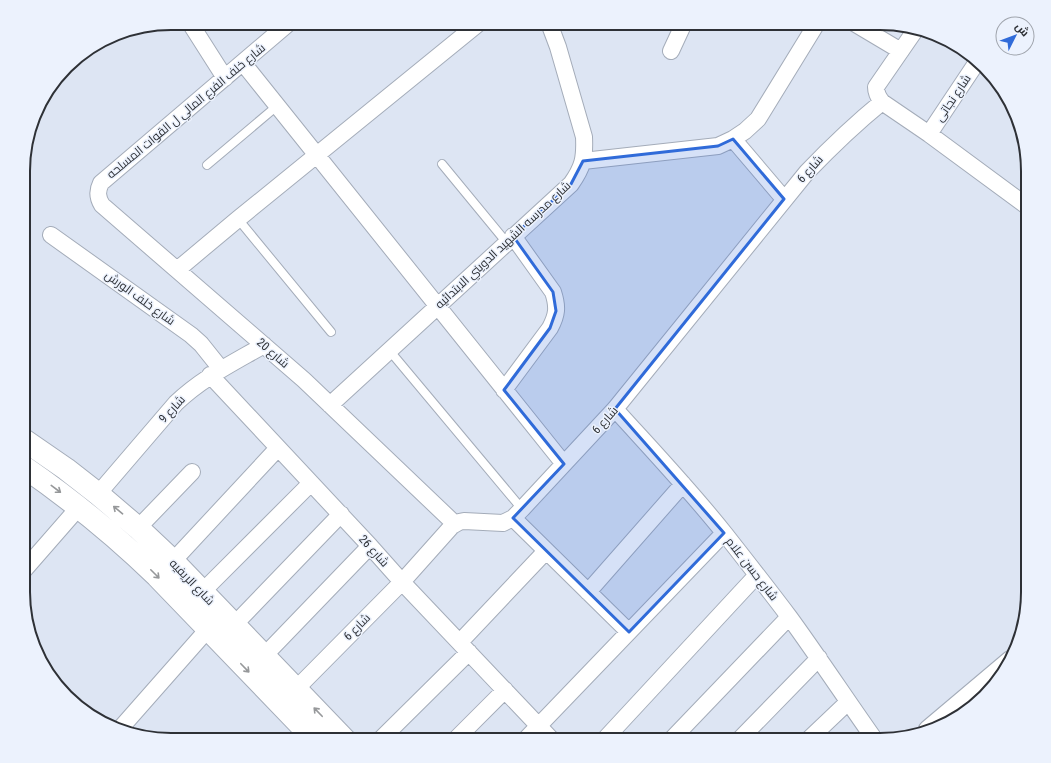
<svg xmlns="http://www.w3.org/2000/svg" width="1051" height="763" viewBox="0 0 1051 763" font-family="'Roboto Condensed',Cairo,sans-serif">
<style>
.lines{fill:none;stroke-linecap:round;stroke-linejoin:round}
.lane-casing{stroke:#a4acb9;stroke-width:10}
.street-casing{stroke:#a4acb9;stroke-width:18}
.secondary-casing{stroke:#a4acb9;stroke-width:24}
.lane{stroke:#fff;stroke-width:8}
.street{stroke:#fff;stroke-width:16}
.secondary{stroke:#fff;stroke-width:22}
.oneway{stroke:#96989a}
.marked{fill:#306bd9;fill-opacity:0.2;stroke:#306bd9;stroke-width:3;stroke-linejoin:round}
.labels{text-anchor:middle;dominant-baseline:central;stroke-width:3;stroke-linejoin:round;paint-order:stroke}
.street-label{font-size:12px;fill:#2e3136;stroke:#ecf2fd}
.rim{fill:none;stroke:#2e3136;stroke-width:2}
</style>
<rect width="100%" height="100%" fill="#dde5f3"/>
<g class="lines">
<defs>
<path id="lane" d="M 442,164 L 507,243
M 207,165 L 277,106
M 238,219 L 331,332
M 389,350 L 522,509"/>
<path id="street" d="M 190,23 L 225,78
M 289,23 L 101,183 C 97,191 97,197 102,205 L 304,380 L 455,524
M 854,23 L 901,51
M 916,29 L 876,87 C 876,93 878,97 882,102 L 929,134 L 1028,207
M 671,51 L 684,23
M 243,63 L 564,464
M 929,134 L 977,62
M 733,139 L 784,199
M 583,161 L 718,146 L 733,139 L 745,131 L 758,119 L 817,23
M 51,235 L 191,335 L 201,344 L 221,369
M 177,270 L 238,219 L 479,23
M 210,375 L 370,546 L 402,582 L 552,740
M 504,390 L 550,328 C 557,315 558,307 553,292 L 513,236
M 330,405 L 571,184 C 583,167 585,158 584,137 L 558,47 L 549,23
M 615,409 C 652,450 691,491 725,534 C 747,562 769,590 790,618 C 819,658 846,699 875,740
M 98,494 L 176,403 C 202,378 233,363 264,345
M 513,518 L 629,632
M 138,528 L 192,472
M 173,561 L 278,448
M 24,570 L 79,507
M 202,592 L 311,483
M 588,592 L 683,484
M 234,625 L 341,514
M 460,642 L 546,551
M 264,656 L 370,546
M 296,689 L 402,582 L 452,526 L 459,522 L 464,521 L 503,523 L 513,518 L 522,509 L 615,409 L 807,172 C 831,147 855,124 882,102
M 927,729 L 1010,659
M 119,730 L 208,629
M 380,740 L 469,652
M 455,740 L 505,690
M 525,740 L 724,533
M 604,740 L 757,575
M 671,740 L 789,617
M 739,740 L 819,658
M 808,740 L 848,702"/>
<path id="secondary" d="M 24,440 L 66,469 L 98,494 L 138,528 L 173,561 L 345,740
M 24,467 C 73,501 115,535 157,576 L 315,740"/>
</defs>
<use href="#lane" class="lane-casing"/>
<use href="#street" class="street-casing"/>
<use href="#secondary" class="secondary-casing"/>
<use href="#lane" class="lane"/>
<use href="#street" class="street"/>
<use href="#secondary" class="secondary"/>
</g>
<defs><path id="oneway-shaft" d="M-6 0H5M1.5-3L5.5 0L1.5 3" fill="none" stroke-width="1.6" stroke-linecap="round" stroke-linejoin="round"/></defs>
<g class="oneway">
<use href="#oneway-shaft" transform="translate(56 489) rotate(37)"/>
<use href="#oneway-shaft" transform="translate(118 510) rotate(-140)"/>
<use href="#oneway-shaft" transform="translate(155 574) rotate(45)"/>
<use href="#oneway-shaft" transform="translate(245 668) rotate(46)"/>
<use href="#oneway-shaft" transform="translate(318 712) rotate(-134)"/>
</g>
<path class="marked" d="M 733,139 L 784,199 L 615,409 L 724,533 L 629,632 L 513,518 L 564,464 L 504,390 L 550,328 L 556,311 L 553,292 L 513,236 L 571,184 L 583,161 L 718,146 Z"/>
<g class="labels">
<g class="street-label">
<text transform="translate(953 98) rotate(-56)">شارع نجاتى</text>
<text transform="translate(186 111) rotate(-40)">شارع خلف الفرع المالي ل القوات المسلحه</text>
<text transform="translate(810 169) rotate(-48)">شارع 6</text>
<text transform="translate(503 245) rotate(-43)">شارع مدرسه الشهيد الدويني الابتدائيه</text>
<text transform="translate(140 298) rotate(36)">شارع خلف الورش</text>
<text transform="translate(273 353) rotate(41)">شارع 20</text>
<text transform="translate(172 409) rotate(-47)">شارع 9</text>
<text transform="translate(605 420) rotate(-48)">شارع 6</text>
<text transform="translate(374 551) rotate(48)">شارع 26</text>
<text transform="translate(752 569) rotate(52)">شارع حسن علام</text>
<text transform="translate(192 582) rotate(46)">شارع الريفيه</text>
<text transform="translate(357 627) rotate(-45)">شارع 6</text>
</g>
</g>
<path d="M0 0H1051V763H0ZM171 30H880A141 141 0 0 1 1021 171V592A141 141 0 0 1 880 733H171A141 141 0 0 1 30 592V171A141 141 0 0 1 171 30Z" fill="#ecf2fd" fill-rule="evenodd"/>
<path class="rim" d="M171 30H880A141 141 0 0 1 1021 171V592A141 141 0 0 1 880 733H171A141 141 0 0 1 30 592V171A141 141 0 0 1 171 30Z"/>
<g transform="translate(1015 36) rotate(48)"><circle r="19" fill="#ecf2fd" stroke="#a0a5ad"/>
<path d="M0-3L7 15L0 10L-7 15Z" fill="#306bd9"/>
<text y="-6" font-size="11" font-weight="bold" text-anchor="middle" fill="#2e3136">ش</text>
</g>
</svg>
